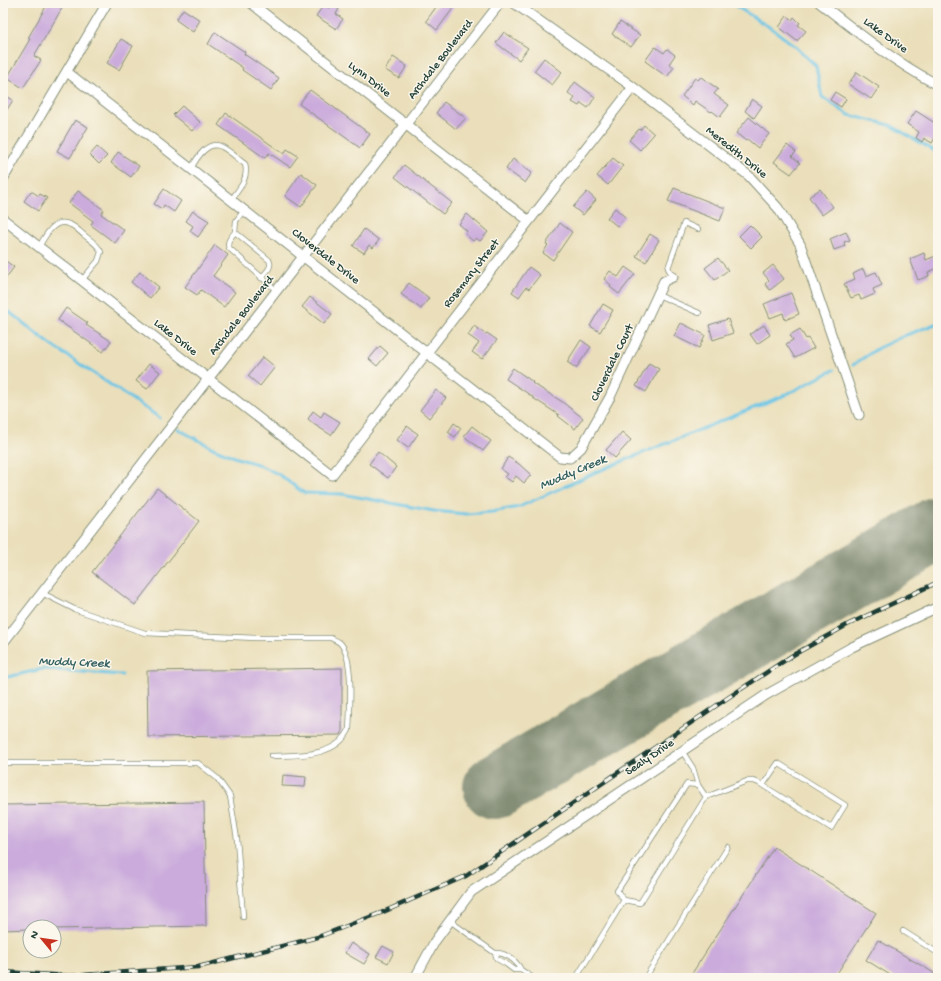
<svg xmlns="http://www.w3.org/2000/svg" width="941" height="981" viewBox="0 0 941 981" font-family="'Gochi Hand',sans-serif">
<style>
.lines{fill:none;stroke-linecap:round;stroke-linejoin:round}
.stream{stroke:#68c4e6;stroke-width:3}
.runway{stroke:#848e77;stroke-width:64}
.building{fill:#cbabdc}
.lane-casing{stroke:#848e77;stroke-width:6}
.street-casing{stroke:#848e77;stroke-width:11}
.lane{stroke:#fff;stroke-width:4.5}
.street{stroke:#fff;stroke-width:9}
.rail-casing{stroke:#1f3d34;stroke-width:4.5}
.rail{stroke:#fbf7ec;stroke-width:3;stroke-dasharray:9;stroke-linecap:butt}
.labels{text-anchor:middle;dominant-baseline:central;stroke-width:3;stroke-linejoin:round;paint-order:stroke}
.street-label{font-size:12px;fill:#1f3d34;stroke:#fbf7ec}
.water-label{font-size:13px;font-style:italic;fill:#315f60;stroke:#fbf7ec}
</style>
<rect width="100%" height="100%" fill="#fbf7ec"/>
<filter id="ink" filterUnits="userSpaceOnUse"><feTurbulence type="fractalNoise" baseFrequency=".025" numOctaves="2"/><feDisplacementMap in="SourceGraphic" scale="8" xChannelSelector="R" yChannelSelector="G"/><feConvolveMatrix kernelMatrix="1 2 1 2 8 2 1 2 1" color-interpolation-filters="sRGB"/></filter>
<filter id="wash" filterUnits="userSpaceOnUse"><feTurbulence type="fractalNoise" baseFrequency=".012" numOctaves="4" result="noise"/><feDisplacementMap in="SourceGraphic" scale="16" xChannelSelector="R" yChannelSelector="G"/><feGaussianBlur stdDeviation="0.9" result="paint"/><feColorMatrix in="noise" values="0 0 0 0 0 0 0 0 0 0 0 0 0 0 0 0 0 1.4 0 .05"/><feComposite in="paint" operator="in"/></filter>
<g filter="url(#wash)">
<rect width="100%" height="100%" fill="#eadfba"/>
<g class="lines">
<path class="stream" d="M 731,3 L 774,30 L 795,46 L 816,66 L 822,97 L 849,115 L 890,125 L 938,153
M 3,307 L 50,344 L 160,418
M 853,365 L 878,348 L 906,335 L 938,323
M 178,429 L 213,448 L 237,458 L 257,464 L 278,474 L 304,493 L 342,494 L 434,511 L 466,514 L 492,512 L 519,507 L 601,470 L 785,395 L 834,370
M 3,678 L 43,669 L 122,675"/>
<path class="runway" d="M 495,787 L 938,528"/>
</g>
<g id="blocks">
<path class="building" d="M 48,3 L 65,3 L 34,56 L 41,60 L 23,88 L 7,78 L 30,39 L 28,38 Z
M 439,3 L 457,3 L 437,30 L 426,21 Z
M 331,4 L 339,9 L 336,14 L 343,19 L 336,29 L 316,16 L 324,5 L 329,8 Z
M 183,9 L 200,20 L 193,32 L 176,20 Z
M 787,16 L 792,20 L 794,17 L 800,23 L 798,25 L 806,31 L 797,41 L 779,27 Z
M 620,22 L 640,35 L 631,47 L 612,34 Z
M 215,32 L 245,52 L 244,54 L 279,78 L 271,90 L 242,70 L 243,68 L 208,44 Z
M 504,32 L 528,48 L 519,60 L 496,43 Z
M 121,39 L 133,46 L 119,70 L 107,63 Z
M 655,47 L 664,53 L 667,49 L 675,55 L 669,64 L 674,67 L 667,77 L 645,61 Z
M 393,57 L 407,66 L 399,78 L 385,70 Z
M 544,58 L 562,72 L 552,85 L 534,71 Z
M 857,72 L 879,87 L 871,99 L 848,84 Z
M 701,77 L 718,89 L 714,94 L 729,105 L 720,117 L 712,111 L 711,112 L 695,101 L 693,105 L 682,96 L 695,78 L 698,80 Z
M 575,82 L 595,97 L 588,108 L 581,103 L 579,106 L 572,102 L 575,98 L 568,93 Z
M 310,90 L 370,134 L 360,148 L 299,104 Z
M 835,92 L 846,99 L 841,107 L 830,100 Z
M 3,94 L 13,100 L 3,116 Z
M 752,99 L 762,106 L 754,118 L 745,111 Z
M 444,102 L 466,118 L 456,129 L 436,113 Z
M 182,106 L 200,122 L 192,131 L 173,115 Z
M 916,111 L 938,125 L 938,133 L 932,143 L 924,138 L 922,142 L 916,138 L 919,132 L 907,124 Z
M 226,113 L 284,154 L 287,149 L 298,156 L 290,167 L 269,153 L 265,158 L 218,125 Z
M 749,117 L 769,134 L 758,148 L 747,139 L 746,141 L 736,133 Z
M 75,120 L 88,127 L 70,158 L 57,151 Z
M 644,125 L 654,134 L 640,150 L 629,140 L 639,129 L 640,130 Z
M 787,145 L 796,152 L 792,156 L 800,163 L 791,174 L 774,162 Z
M 97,147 L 107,156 L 99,164 L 90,155 Z
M 118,152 L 139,166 L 131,177 L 111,163 Z
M 613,158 L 623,166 L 608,185 L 597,176 Z
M 513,159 L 532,173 L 525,183 L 506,169 Z
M 404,165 L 452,203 L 443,214 L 395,177 Z
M 301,173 L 317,185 L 301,207 L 285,196 Z
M 674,188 L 725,208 L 720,221 L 668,201 Z
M 164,189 L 181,201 L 174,212 L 164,205 L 162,209 L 154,204 Z
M 820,189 L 833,207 L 822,215 L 809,197 Z
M 31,191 L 39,196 L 40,194 L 47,198 L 38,211 L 24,201 Z
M 78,191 L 104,210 L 101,214 L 124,230 L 115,243 L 91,225 L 93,221 L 69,203 Z
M 587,192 L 596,200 L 583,215 L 573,207 Z
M 615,208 L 625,217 L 617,226 L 607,218 Z
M 193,211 L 209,221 L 198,237 L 190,231 L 193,226 L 186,221 Z
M 467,214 L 488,232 L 480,241 L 476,238 L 473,241 L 465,234 L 467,231 L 459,224 Z
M 560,223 L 572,232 L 553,260 L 543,253 L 548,245 L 546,244 Z
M 750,225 L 762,237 L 751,248 L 739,236 Z
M 364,229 L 379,240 L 373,248 L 369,245 L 364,253 L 353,246 Z
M 846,232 L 850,240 L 844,242 L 845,246 L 834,250 L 830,239 Z
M 650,234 L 659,240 L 646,262 L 636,256 Z
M 215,245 L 228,255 L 213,276 L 235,292 L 224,307 L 201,290 L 197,295 L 185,287 Z
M 924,253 L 926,260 L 938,255 L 938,268 L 928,272 L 929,276 L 918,280 L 910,259 Z
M 718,258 L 728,270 L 715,280 L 705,268 Z
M 3,259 L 14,267 L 3,282 Z
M 773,265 L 784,279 L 770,290 L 765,284 L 769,280 L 763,273 Z
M 529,267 L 540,275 L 529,289 L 526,287 L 519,297 L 512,292 Z
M 625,267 L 635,274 L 619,294 L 610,287 L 611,285 L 604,279 L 610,271 L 618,277 Z
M 863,269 L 866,276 L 876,272 L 882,285 L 873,289 L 875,294 L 861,300 L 859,295 L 851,298 L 844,284 L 855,279 L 853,274 Z
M 140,272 L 159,287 L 150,298 L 131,282 Z
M 409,283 L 429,298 L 421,309 L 401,294 Z
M 791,293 L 799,314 L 785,320 L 783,313 L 770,318 L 764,304 Z
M 310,297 L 332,314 L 324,324 L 302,307 Z
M 603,304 L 613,310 L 600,332 L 590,326 Z
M 66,308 L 88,323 L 86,325 L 111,341 L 103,352 L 58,320 Z
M 728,319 L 733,333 L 713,340 L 709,325 Z
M 681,323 L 705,335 L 699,348 L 674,336 Z
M 764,325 L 770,335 L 757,344 L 750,334 Z
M 474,326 L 485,334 L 487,333 L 497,340 L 482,359 L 472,352 L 479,343 L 468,335 Z
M 800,329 L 806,339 L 808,338 L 814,348 L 795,358 L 786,344 L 793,340 L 790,335 Z
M 581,340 L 591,347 L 576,368 L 567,362 Z
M 380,346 L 388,353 L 377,366 L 369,359 Z
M 263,357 L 275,367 L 260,386 L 248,376 Z
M 649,363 L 659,369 L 646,392 L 636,386 Z
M 149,364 L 160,372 L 147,389 L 136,381 Z
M 513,368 L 533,382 L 532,383 L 561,401 L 583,418 L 575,429 L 558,416 L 559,415 L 533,398 L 533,397 L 506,379 Z
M 436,390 L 446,398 L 429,418 L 420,410 Z
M 313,411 L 321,417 L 324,412 L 340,422 L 331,435 L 315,425 L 308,419 Z
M 454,423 L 461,428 L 455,437 L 448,432 Z
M 407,426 L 418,434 L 408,448 L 397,440 Z
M 472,426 L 491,441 L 483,451 L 464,436 Z
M 622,432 L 631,440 L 615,458 L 606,450 Z
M 378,452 L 396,467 L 388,478 L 369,464 Z
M 508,457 L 519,464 L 531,475 L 524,483 L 516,476 L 512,482 L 505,477 L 508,474 L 501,469 Z
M 157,488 L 199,521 L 135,605 L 92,572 Z
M 342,668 L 342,733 L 341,735 L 148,737 L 147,671 Z
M 283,775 L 306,777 L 305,787 L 282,786 Z
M 204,802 L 206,926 L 54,929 L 54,927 L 30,927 L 30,929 L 3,930 L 3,805 Z
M 774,847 L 876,913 L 834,978 L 689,978 Z
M 878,940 L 934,973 L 931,978 L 895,978 L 866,960 Z
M 351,943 L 370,954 L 364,964 L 345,953 Z
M 383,946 L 394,952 L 388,963 L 376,957 Z"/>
</g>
</g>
<g filter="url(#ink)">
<use href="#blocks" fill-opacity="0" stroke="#848e77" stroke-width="1"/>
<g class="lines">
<defs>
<path id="lane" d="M 191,169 C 196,159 208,139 222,147 C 230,151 238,159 245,164 C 249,179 239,189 231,200
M 235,232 L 236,221 L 244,210
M 39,247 C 45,236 55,216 71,225 C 76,227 80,232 84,235 C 90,240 98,244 101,252 L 98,261 L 82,280
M 673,277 L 668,268 L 684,223 L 698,229
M 261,278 C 266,272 273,267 269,260 L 235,232 C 231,237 226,242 229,248 L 277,291
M 658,295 L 699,313
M 42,593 L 74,609 L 145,633 L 256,638 L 331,638 C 334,640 339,641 341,644 C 354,660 350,709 349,730 C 335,758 297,755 271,756
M 682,751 L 693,768 L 698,785
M 3,763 L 198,763 L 217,778 L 230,796 L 237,839 L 243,917
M 687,784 L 698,785 L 706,797 L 640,903 L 624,900 L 617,891 Z
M 706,797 L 747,781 L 754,781 L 759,783 L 831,828 L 845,805 L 778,763 L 763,785
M 450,921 L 495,953 L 497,959 L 506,964 L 514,970 L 521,970 L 533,978
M 903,931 L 938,953
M 495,953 C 505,952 517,961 521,970
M 576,978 L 624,900
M 645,978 L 728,847"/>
<path id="street" d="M 251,3 L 529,221
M 514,3 L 633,87 L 736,166 L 749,176 L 778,208 L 800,244 L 859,415
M 820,3 C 858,33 896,63 938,85
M 67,72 L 560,457 L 570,458 L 581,448 L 610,397 L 664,281 L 673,277
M 3,179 L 107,3
M 3,219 L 332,475 L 633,87
M 3,643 L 500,3
M 415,978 L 435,941 L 471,892 L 766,695 L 852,647 L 938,607"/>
</defs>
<use href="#lane" class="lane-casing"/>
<use href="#street" class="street-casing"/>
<use href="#lane" class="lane"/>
<use href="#street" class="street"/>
<defs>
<path id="rail" d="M 3,972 L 70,976 L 198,967 L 318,937 L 383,912 L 466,876 L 729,697 L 793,655 L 847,625 L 938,582"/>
</defs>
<use href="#rail" class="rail-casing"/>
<use href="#rail" class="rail"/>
</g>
</g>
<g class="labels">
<g class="street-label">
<text transform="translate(885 36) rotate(36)">Lake Drive</text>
<text transform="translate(441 60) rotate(-52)">Archdale Boulevard</text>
<text transform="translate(369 80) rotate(38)">Lynn Drive</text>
<text transform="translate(736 153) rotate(39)">Meredith Drive</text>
<text transform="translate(325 257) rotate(38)">Cloverdale Drive</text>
<text transform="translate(472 274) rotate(-52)">Rosemary Street</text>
<text transform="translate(242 316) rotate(-52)">Archdale Boulevard</text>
<text transform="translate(175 338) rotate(38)">Lake Drive</text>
<text transform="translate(613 363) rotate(-64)">Cloverdale Court</text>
<text transform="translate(650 758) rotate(-34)">Sealy Drive</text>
</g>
<g class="water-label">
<text transform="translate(573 473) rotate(-23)">Muddy Creek</text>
<text transform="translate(74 663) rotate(2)">Muddy Creek</text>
</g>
</g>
<rect width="941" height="981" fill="none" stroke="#fbf7ec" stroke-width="16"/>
<g transform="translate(42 939) rotate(299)"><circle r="19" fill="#fbf7ec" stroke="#a3ada2"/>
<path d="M0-3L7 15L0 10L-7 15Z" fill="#c8321e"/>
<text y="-6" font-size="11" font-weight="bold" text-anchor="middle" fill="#1f3d34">N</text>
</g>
</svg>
